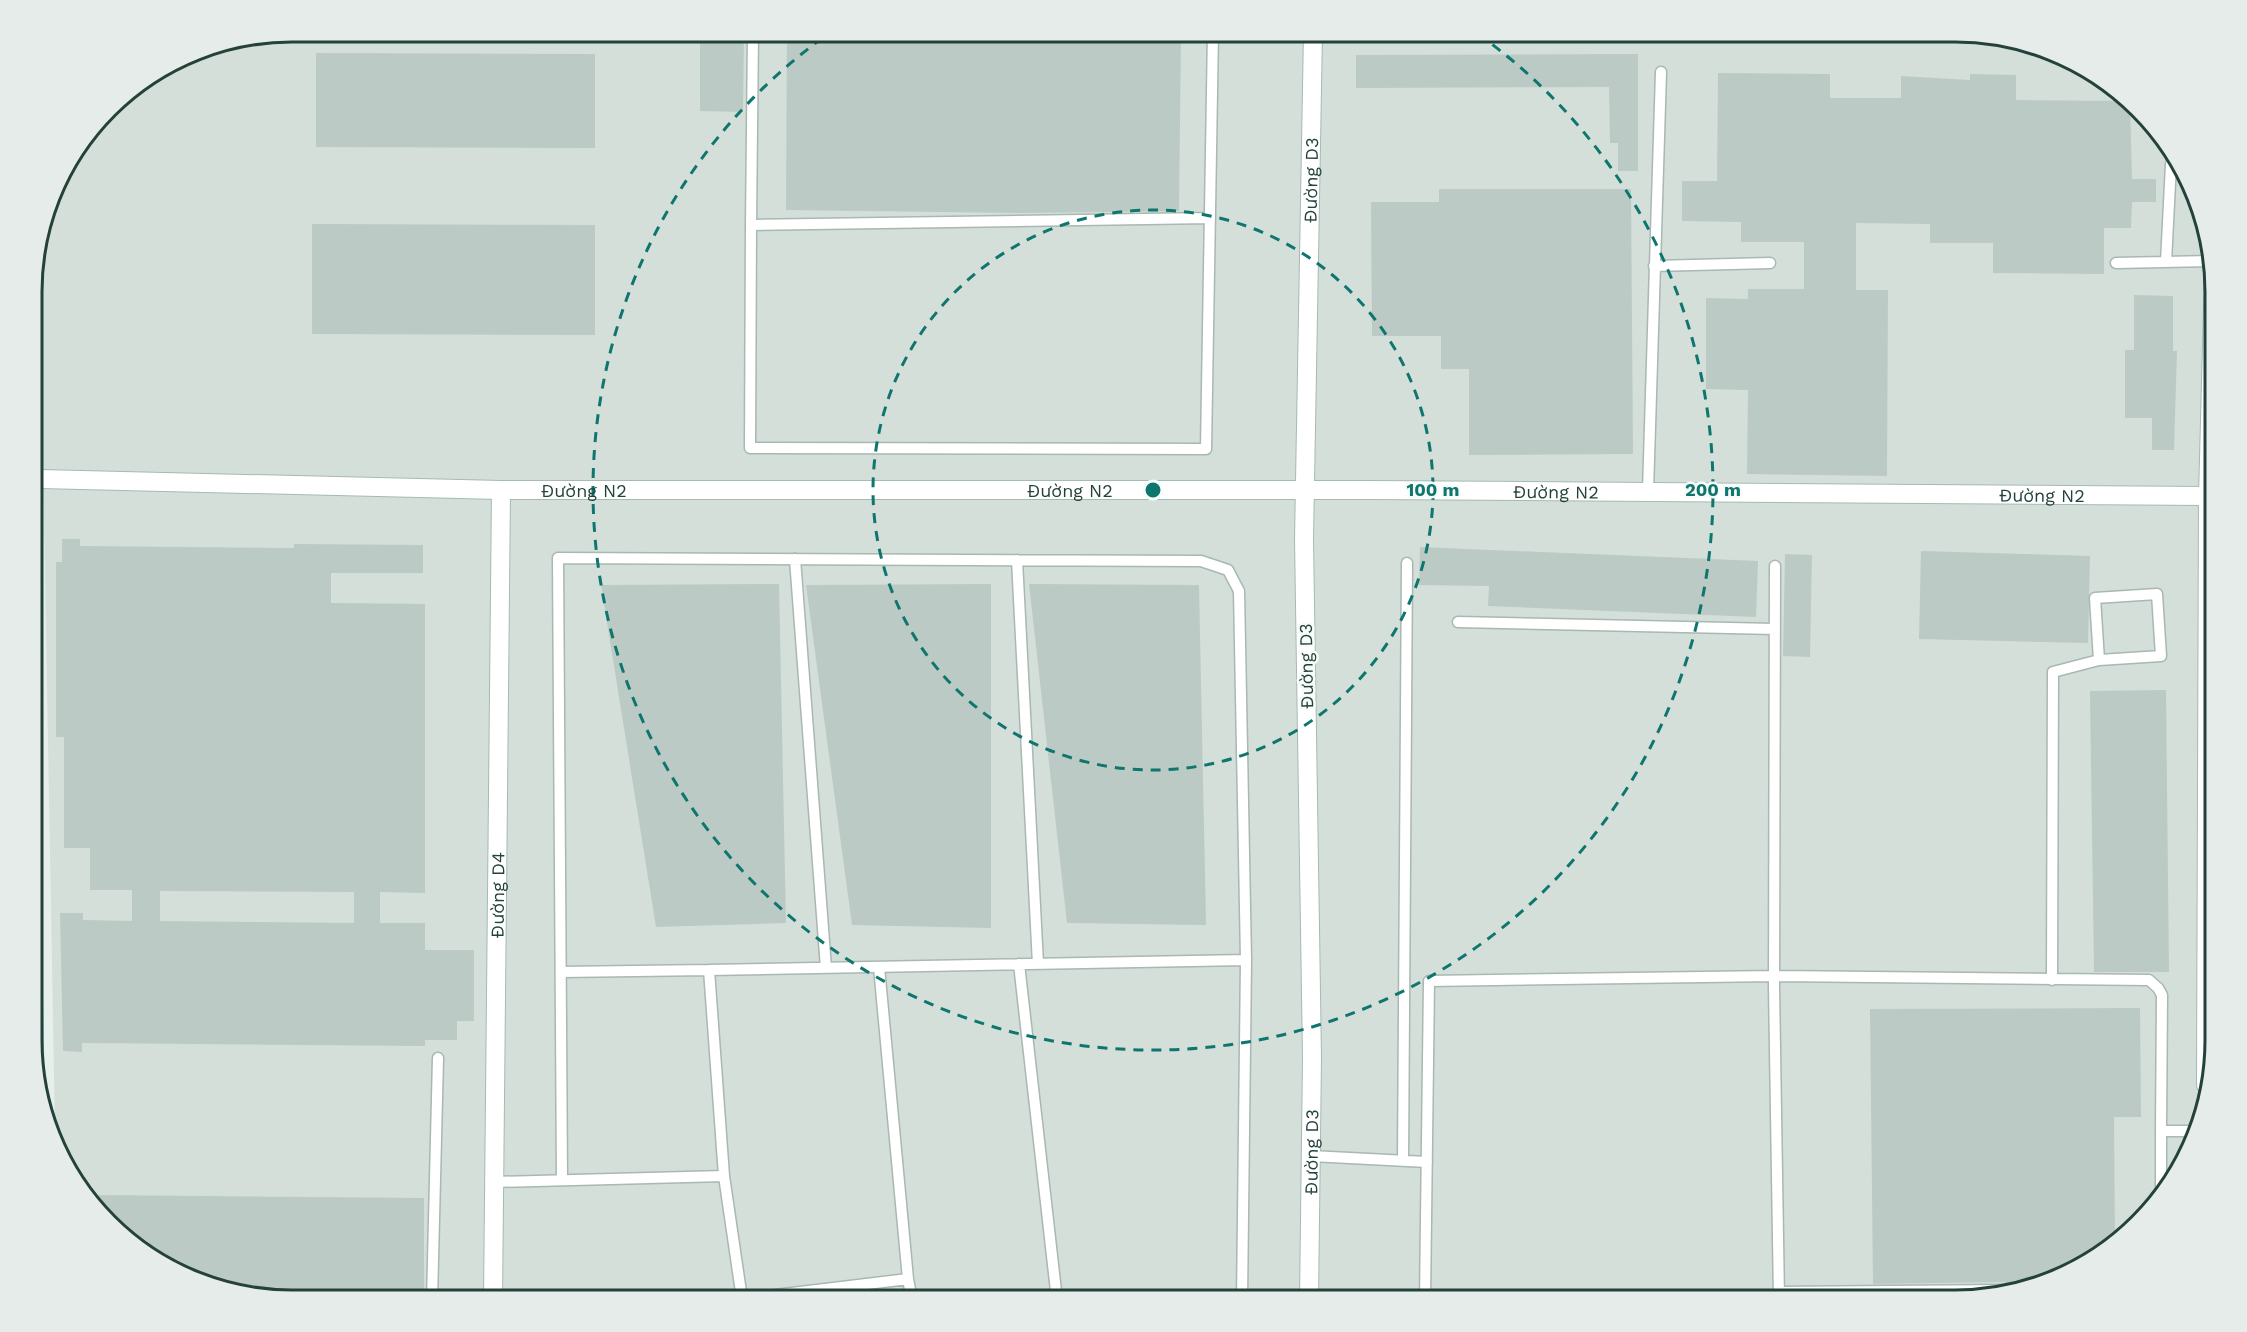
<svg xmlns="http://www.w3.org/2000/svg" width="2247" height="1332" viewBox="0 0 2247 1332" font-family="'Work Sans',sans-serif">
<style>
.built{fill:#d4dfda}
.water{fill:#8ec9d4}
.building{fill:#bbcac4;fill-rule:evenodd}
.lines{fill:none;stroke-linecap:round;stroke-linejoin:round}
.lane-casing{stroke:#a8b8b2;stroke-width:13}
.secondary-casing{stroke:#a4bbb3;stroke-width:20}
.lane{stroke:#fff;stroke-width:10}
.secondary{stroke:#fff;stroke-width:18}
.ring{fill:none;stroke:#0f766e;stroke-width:3;stroke-dasharray:10 8}
.labels{text-anchor:middle;dominant-baseline:central;stroke-width:5;stroke-linejoin:round;paint-order:stroke}
.street-label{font-size:18px;fill:#24423a;stroke:#f7fbf9}
.rim{fill:none;stroke:#24423a;stroke-width:3}
.centre{fill:#0f766e;stroke:#f7fbf9;stroke-width:3}
.ring-label{font-size:18px;text-anchor:middle;font-weight:bold;fill:#0f766e;stroke:#f7fbf9;stroke-width:5;stroke-linejoin:round;paint-order:stroke}
</style>
<rect width="100%" height="100%" fill="#e6efeb"/>
<path class="built" d="M 292,32 L 1956,32 L 2023,40 L 2086,67 L 2139,107 L 2180,161 L 2215,274 L 2215,1057 L 2180,1171 L 2139,1225 L 2086,1265 L 1972,1300 L 291,1300 L 224,1292 L 161,1265 L 75,1185 L 55,1131 L 39,240 L 58,176 L 120,96 L 192,51 Z"/>
<path class="water" d="M 34,497 L 45,1103 L 34,1074 Z"/>
<path class="building" d="M 700,32 L 744,32 L 743,112 L 700,111 Z
M 787,32 L 1181,32 L 1179,211 L 1022,213 L 786,210 Z
M 316,53 L 595,54 L 595,148 L 316,147 Z
M 1638,54 L 1638,171 L 1618,171 L 1618,143 L 1610,143 L 1609,87 L 1356,88 L 1356,55 Z
M 1718,73 L 1830,74 L 1830,98 L 1901,98 L 1901,76 L 1970,80 L 1970,74 L 2016,75 L 2016,100 L 2130,101 L 2132,179 L 2156,179 L 2156,202 L 2132,202 L 2131,228 L 2104,228 L 2104,274 L 1993,273 L 1993,243 L 1930,243 L 1930,224 L 1856,223 L 1856,290 L 1888,290 L 1887,476 L 1747,474 L 1748,390 L 1706,389 L 1706,298 L 1748,299 L 1748,289 L 1804,289 L 1804,242 L 1741,242 L 1741,222 L 1682,221 L 1682,181 L 1717,181 Z
M 1439,189 L 1631,189 L 1633,454 L 1469,455 L 1469,369 L 1441,369 L 1441,336 L 1372,336 L 1371,202 L 1439,202 Z
M 312,224 L 595,225 L 595,335 L 312,334 Z
M 2134,295 L 2173,296 L 2173,351 L 2177,351 L 2174,450 L 2152,450 L 2152,418 L 2125,418 L 2125,350 L 2134,350 Z
M 62,539 L 80,539 L 80,546 L 294,548 L 294,544 L 423,545 L 423,573 L 331,573 L 331,603 L 425,604 L 425,893 L 380,892 L 380,923 L 425,923 L 425,950 L 474,950 L 474,1021 L 457,1021 L 457,1040 L 425,1040 L 425,1046 L 82,1043 L 82,1052 L 63,1051 L 60,913 L 83,913 L 83,920 L 132,921 L 132,890 L 90,890 L 90,848 L 64,848 L 64,737 L 56,737 L 56,562 L 62,562 ZM 160,891 L 354,892 L 354,923 L 160,921 Z
M 1420,547 L 1758,561 L 1756,617 L 1488,606 L 1489,586 L 1419,585 Z
M 1921,551 L 2090,556 L 2088,643 L 1919,639 Z
M 1785,554 L 1812,555 L 1810,657 L 1783,656 Z
M 779,584 L 786,923 L 656,927 L 601,585 Z
M 991,584 L 991,928 L 852,925 L 806,585 Z
M 1029,584 L 1199,585 L 1206,925 L 1067,923 Z
M 2166,690 L 2169,972 L 2094,972 L 2090,691 Z
M 2140,1008 L 2141,1117 L 2114,1117 L 2115,1243 L 2086,1265 L 2014,1287 L 2004,1282 L 1873,1284 L 1870,1009 Z
M 87,1195 L 424,1198 L 424,1300 L 291,1300 L 224,1292 L 161,1265 Z"/>
<g class="lines">
<defs>
<path id="lane" d="M 753,32 L 751,225 L 1210,218
M 751,225 L 750,448 L 1206,449 L 1213,32
M 2166,262 L 2171,164
M 2116,263 L 2211,261
M 1654,266 L 1770,263
M 1648,491 L 1661,72
M 795,559 L 826,968
M 1017,560 L 1038,964
M 1775,566 L 1774,987 L 1779,1300
M 1458,622 L 1775,629
M 1019,964 L 1057,1300
M 561,972 L 709,970
M 2052,980 L 2053,672 L 2099,660 L 2161,656 L 2157,594 L 2095,598 L 2099,660
M 1311,1156 L 1427,1162
M 1403,1160 L 1407,563
M 724,1176 L 742,1299 L 908,1279 L 879,967
M 494,1182 L 724,1176 L 709,970 L 1246,960 L 1239,591 L 1228,570 L 1201,561 L 558,558 L 562,1180
M 2161,1196 L 2161,1131
M 908,1279 L 912,1300
M 1779,1292 L 2004,1290
M 432,1300 L 438,1058
M 1242,1300 L 1246,960
M 1425,1300 L 1429,981 L 1774,976 L 2149,980 L 2158,988 L 2162,995 L 2161,1131 L 2193,1131"/>
<g id="secondary">
<path id="s1" d="M 40,479 L 501,490 L 1371,490 L 2208,496"/>
<path d="M 2206,1085 L 2208,496 L 2214,270"/>
<path id="s2" d="M 493,1300 L 501,490"/>
<path id="s3" d="M 1309,1300 L 1312,1058 L 1304,539 L 1313,32"/>
</g>
</defs>
<use href="#lane" class="lane-casing"/>
<use href="#secondary" class="secondary-casing"/>
<use href="#lane" class="lane"/>
<use href="#secondary" class="secondary"/>
</g>
<g class="ring">
<circle cx="1153" cy="490" r="280"/>
<path d="M1478 34A560 560 0 1 1 828 34"/>
</g>
<g class="labels">
<g class="street-label">
<text stroke="none"><textPath href="#s3" startOffset="1120">Đường D3</textPath></text>
<text stroke="none"><textPath href="#s1" startOffset="544">Đường N2</textPath></text>
<text stroke="none"><textPath href="#s1" startOffset="1030">Đường N2</textPath></text>
<text stroke="none"><textPath href="#s1" startOffset="1516">Đường N2</textPath></text>
<text stroke="none"><textPath href="#s1" startOffset="2002">Đường N2</textPath></text>
<text transform="translate(1306 666) rotate(-91)">Đường D3</text>
<text stroke="none"><textPath href="#s2" startOffset="405">Đường D4</textPath></text>
<text stroke="none"><textPath href="#s3" startOffset="148">Đường D3</textPath></text>
</g>
</g>
<path d="M0 0H2247V1332H0ZM292 42H1955A250 250 0 0 1 2205 292V1040A250 250 0 0 1 1955 1290H292A250 250 0 0 1 42 1040V292A250 250 0 0 1 292 42Z" fill="#e6ecea" fill-rule="evenodd"/>
<path class="rim" d="M292 42H1955A250 250 0 0 1 2205 292V1040A250 250 0 0 1 1955 1290H292A250 250 0 0 1 42 1040V292A250 250 0 0 1 292 42Z"/>
<circle cx="1153" cy="490" r="9" class="centre"/>
<g class="ring-label">
<text x="1433" y="496">100 m</text>
<text x="1713" y="496">200 m</text>
</g>
</svg>
